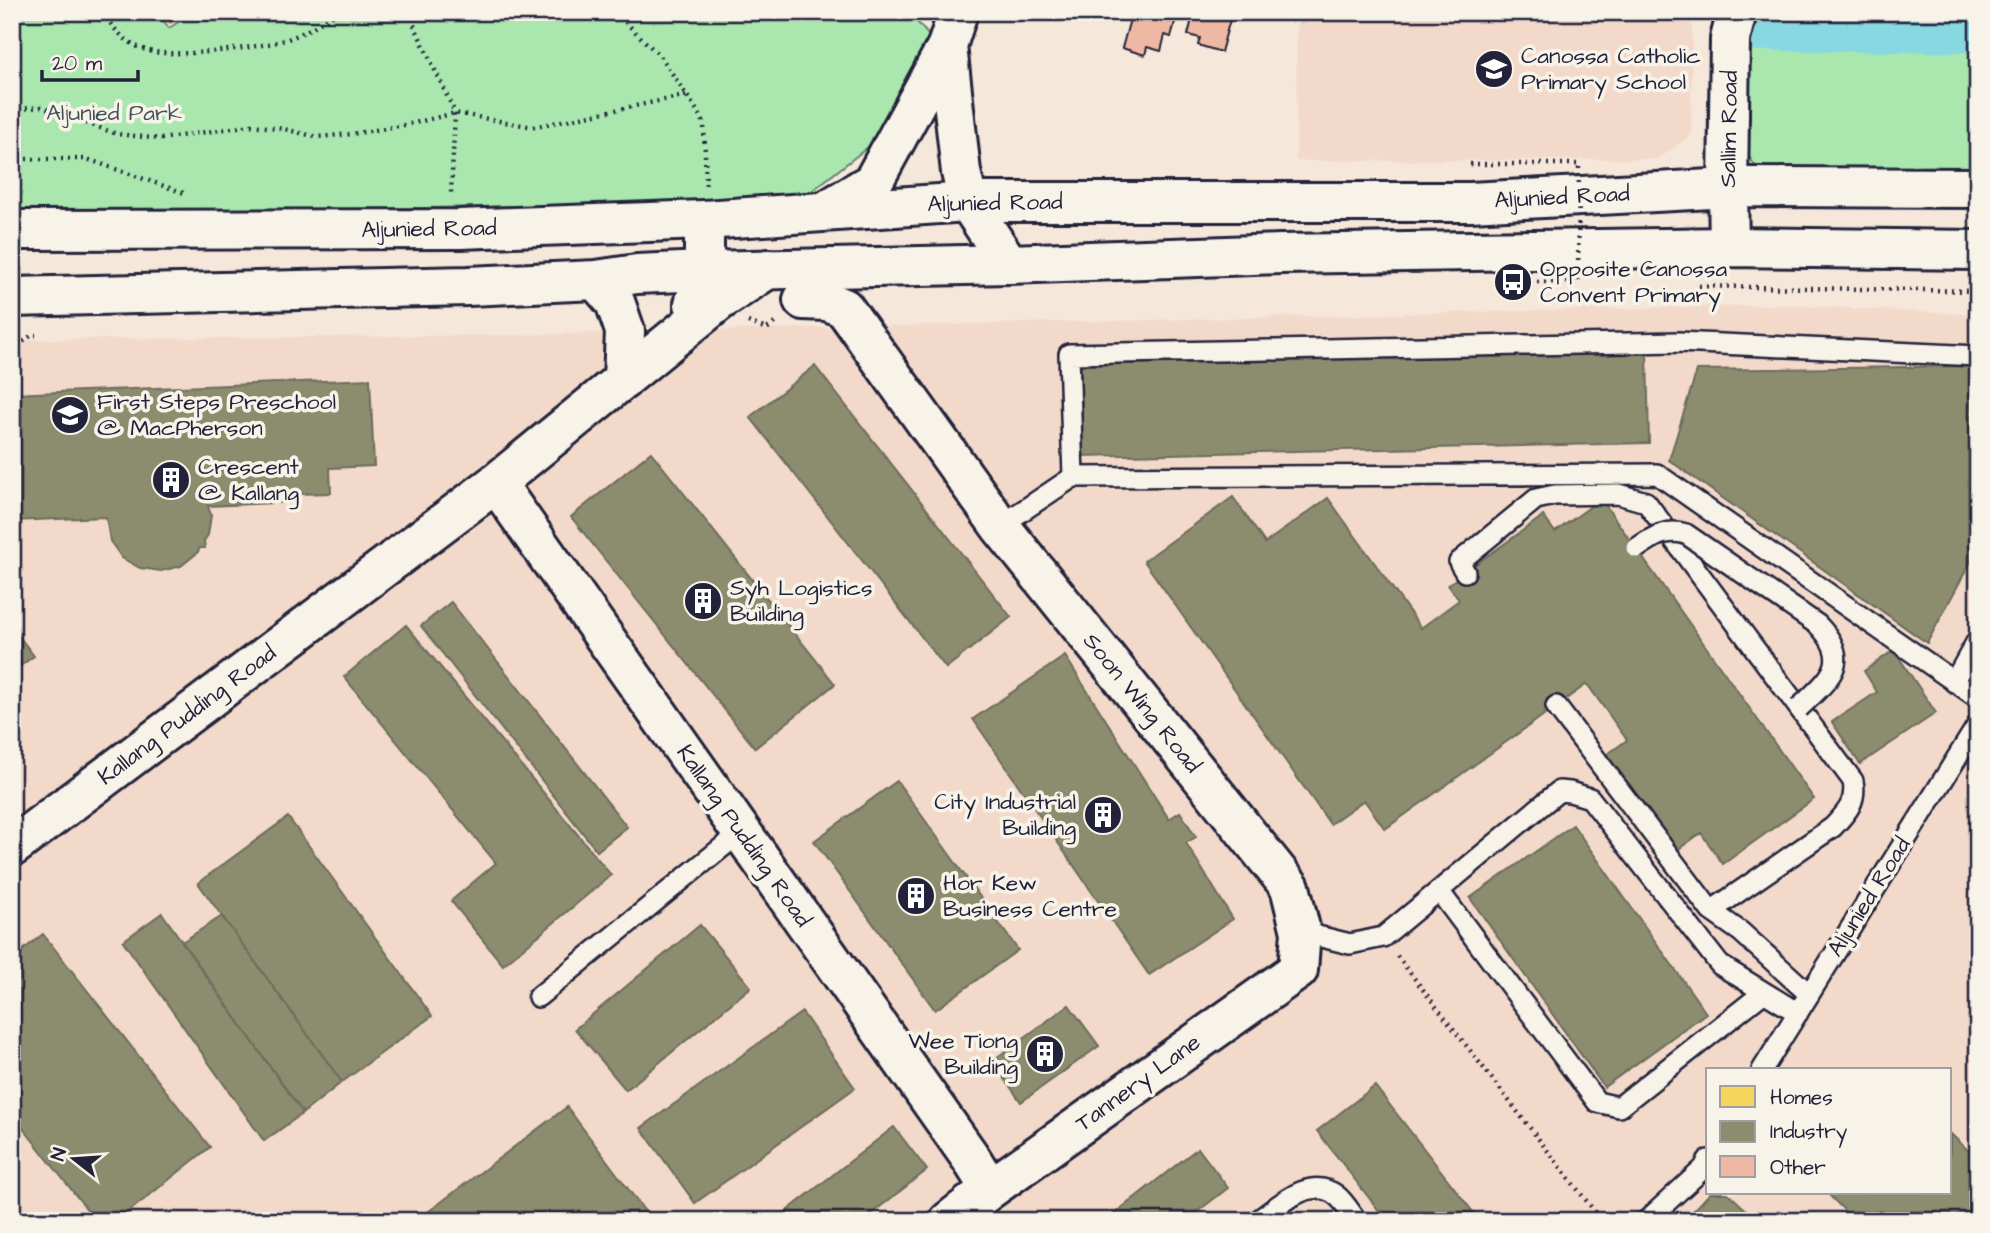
<svg xmlns="http://www.w3.org/2000/svg" width="1990" height="1233" viewBox="0 0 1990 1233" font-family="'Architects Daughter',sans-serif">
<style>
.built{fill:#f3d9ca;fill-rule:evenodd}
.green{fill:#a9e7af;stroke:#668475;stroke-width:2}
.homes{fill:#f6d55c;stroke:#b69f52;stroke-width:2}
.industry{fill:#8c8c6e;stroke:#6c6c5f;stroke-width:2}
.lines{fill:none;stroke-linecap:round;stroke-linejoin:round}
.canal{stroke:#87d8e1;stroke-width:33}
.building{fill:#efb8a3;stroke:#22223b;stroke-width:2}
.lane-casing{stroke:#22223b;stroke-width:24}
.street-casing{stroke:#22223b;stroke-width:44}
.secondary-casing{stroke:#22223b;stroke-width:44}
.primary-casing{stroke:#22223b;stroke-width:44}
.path{stroke:#22223b;stroke-width:4.5;stroke-dasharray:2 5;stroke-linecap:butt}
.lane{stroke:#f7f3e8;stroke-width:19}
.street{stroke:#f7f3e8;stroke-width:38}
.secondary{stroke:#f7f3e8;stroke-width:38}
.primary{stroke:#f7f3e8;stroke-width:38}
.lane-bridge-casing{stroke:#22223b;stroke-width:24;stroke-linecap:butt}
.path-bridge{stroke:#22223b;stroke-width:4.5;stroke-dasharray:2 5;stroke-linecap:butt}
.lane-bridge{stroke:#f7f3e8;stroke-width:19}
.labels{text-anchor:middle;dominant-baseline:central;stroke-width:7;stroke-linejoin:round;paint-order:stroke}
.poi-label{font-size:23px;fill:#22223b;stroke:#f7f3e8;text-anchor:start}
.park-label{font-size:23px;fill:#445358;stroke:#f7f3e8}
.street-label{font-size:23px;fill:#22223b;stroke:#f7f3e8}
</style>
<rect width="100%" height="100%" fill="#f5e7da"/>
<filter id="ink" filterUnits="userSpaceOnUse"><feTurbulence type="fractalNoise" baseFrequency=".0143" numOctaves="2"/><feDisplacementMap in="SourceGraphic" scale="14" xChannelSelector="R" yChannelSelector="G"/><feConvolveMatrix kernelMatrix="1 2 1 2 8 2 1 2 1" color-interpolation-filters="sRGB"/></filter>
<g filter="url(#ink)">
<path class="built" d="M 1297,12 L 1692,12 L 1691,135 L 1658,159 L 1296,161 Z
M 1781,305 L 1978,315 L 1978,1221 L 12,1221 L 12,340 L 517,335 ZM 1708,1070 L 1950,1070 L 1950,1193 L 1708,1193 Z"/>
<path class="green" d="M 12,12 L 157,12 L 169,28 L 194,12 L 909,12 L 935,43 L 916,81 L 868,147 L 799,201 L 12,216 Z
M 1750,42 L 1978,46 L 1978,172 L 1759,171 L 1746,153 Z"/>
<path class="homes" d="M 163,12 L 185,12 L 170,23 Z"/>
<path class="industry" d="M 1647,350 L 1649,443 L 1082,456 L 1080,365 Z
M 815,366 L 1011,617 L 946,668 L 750,417 Z
M 1978,366 L 1978,548 L 1927,643 L 1669,460 L 1697,370 Z
M 370,379 L 374,466 L 330,468 L 331,493 L 297,494 L 297,502 L 208,506 L 211,515 L 208,535 L 204,541 L 205,548 L 200,548 L 197,553 L 181,566 L 161,571 L 140,568 L 122,558 L 110,541 L 106,517 L 12,521 L 12,394 Z
M 651,452 L 835,684 L 755,748 L 571,517 Z
M 1233,497 L 1265,543 L 1328,498 L 1421,628 L 1459,600 L 1448,585 L 1465,572 L 1543,516 L 1555,532 L 1601,499 L 1814,799 L 1723,864 L 1701,833 L 1673,853 L 1605,756 L 1627,740 L 1587,684 L 1385,829 L 1364,800 L 1330,824 L 1144,561 Z
M 451,602 L 627,827 L 597,851 L 421,626 Z
M 406,625 L 611,875 L 503,965 L 451,901 L 496,863 L 344,677 Z
M 12,627 L 34,656 L 12,672 Z
M 1894,650 L 1936,713 L 1860,764 L 1832,722 L 1877,692 L 1864,671 Z
M 1065,656 L 1169,819 L 1180,812 L 1196,837 L 1186,843 L 1233,919 L 1149,975 L 973,719 Z
M 897,781 L 1018,950 L 935,1010 L 814,841 Z
M 288,817 L 432,1016 L 342,1082 L 198,883 Z
M 1573,825 L 1706,1013 L 1604,1087 L 1470,898 Z
M 162,913 L 303,1113 L 264,1141 L 123,941 Z
M 222,916 L 342,1082 L 303,1113 L 182,942 Z
M 1978,921 L 1978,939 L 1969,930 Z
M 700,925 L 751,987 L 626,1090 L 575,1029 Z
M 43,934 L 210,1147 L 117,1221 L 96,1221 L 12,1114 L 12,959 Z
M 1069,1005 L 1099,1046 L 1021,1102 L 992,1061 Z
M 802,1012 L 855,1088 L 695,1203 L 641,1128 Z
M 1375,1086 L 1480,1221 L 1387,1221 L 1317,1131 Z
M 567,1107 L 652,1221 L 416,1221 Z
M 894,1127 L 927,1170 L 862,1221 L 774,1221 Z
M 1950,1133 L 1978,1160 L 1978,1221 L 1855,1221 L 1827,1193 L 1950,1193 Z
M 1198,1148 L 1228,1188 L 1185,1221 L 1105,1221 Z
M 1710,1193 L 1728,1193 L 1758,1221 L 1684,1221 Z"/>
<g class="lines">
<path class="canal" d="M 1753,34 L 1978,36"/>
</g>
<path class="building" d="M 1132,12 L 1232,12 L 1221,52 L 1198,45 L 1200,38 L 1188,35 L 1192,19 L 1177,15 L 1171,37 L 1165,35 L 1161,51 L 1147,47 L 1145,55 L 1122,48 Z"/>
<g class="lines">
<defs>
<path id="lane" d="M 1073,477 L 1069,354 L 1678,342 L 1978,356
M 1000,526 L 1073,477 L 1657,474 L 1978,698
M 1465,572 L 1459,562 L 1536,499 L 1555,495 L 1618,494 L 1646,502 L 1853,781 C 1857,802 1847,812 1833,827 L 1711,911
M 1954,682 L 1978,639
M 1556,706 L 1711,911 L 1741,932 L 1809,994
M 1439,891 L 1597,1102 L 1619,1107 L 1763,993
M 1301,932 L 1350,944 L 1383,937 L 1559,791 L 1570,792 L 1590,798 L 1720,965 L 1798,1013
M 538,997 L 741,832
M 1762,1070 L 1978,724
M 1257,1221 C 1279,1206 1309,1175 1336,1195 C 1344,1201 1351,1213 1357,1221
M 1646,1221 L 1704,1168 L 1708,1160"/>
<path id="street" d="M 1729,247 L 1728,189 L 1730,39 L 1737,12
M 803,300 L 827,301 L 844,308 L 1000,526 L 1290,887 L 1301,932 L 1298,970 L 990,1189 L 949,1221
M 694,304 L 704,271 L 704,220
M 496,483 L 970,1157 L 990,1189
M 12,847 L 496,483 L 718,302 L 768,269"/>
<path id="secondary" d="M 958,12 L 947,46 L 961,172 L 968,202 L 1009,264"/>
<path id="primary" d="M 830,208 L 873,182 L 947,46
M 12,230 L 460,229 L 704,220 L 968,202 L 1470,202 L 1749,187 L 1978,188
M 596,280 L 615,302 L 625,331 L 623,380
M 12,297 L 468,286 L 596,280 L 637,274 L 704,271 L 1009,264 L 1281,254 L 1729,247 L 1978,250"/>
</defs>
<use href="#lane" class="lane-casing"/>
<use href="#street" class="street-casing"/>
<use href="#secondary" class="secondary-casing"/>
<use href="#primary" class="primary-casing"/>
<path class="path" d="M 102,12 C 113,28 126,44 146,50 C 170,59 258,48 285,40 C 303,34 321,23 337,12
M 408,12 L 455,113 L 451,194
M 615,12 L 661,57 L 700,115 L 704,124 L 706,185
M 12,110 L 41,107 L 117,134 L 161,139 L 251,125 L 284,129 L 317,137 L 352,134 L 410,124 L 455,113 L 533,127 L 688,95
M 12,159 L 87,159 L 184,193
M 1699,286 L 1978,291
M 748,322 L 767,329 L 777,321
M 12,350 L 32,335 L 36,335
M 1397,956 L 1602,1221"/>
<use href="#lane" class="lane"/>
<use href="#street" class="street"/>
<use href="#secondary" class="secondary"/>
<use href="#primary" class="primary"/>
<defs>
<path id="lane-bridge" d="M 1637,548 C 1653,537 1665,528 1686,534 L 1818,625 C 1854,662 1829,679 1799,708"/>
</defs>
<use href="#lane-bridge" class="lane-bridge-casing"/>
<path class="path-bridge" d="M 1470,164 L 1579,164 L 1578,282 L 1513,282"/>
<use href="#lane-bridge" class="lane-bridge"/>
</g>
</g>
<defs>
<symbol id="school-disc" viewBox="-11 -11 22 22"><circle r="9.5" fill="#22223b" stroke="#f7f3e8"/><path d="M0-5L7-2L0 1L-7-2ZM-4 1L0 2.5L4 1V4Q0 6-4 4Z" fill="#fff"/></symbol>
<symbol id="bus-disc" viewBox="-11 -11 22 22"><circle r="9.5" fill="#22223b" stroke="#f7f3e8"/><path d="M-5-6H5V4H4V6H2V4H-2V6H-4V4H-5ZM-3.5-4V0h7V-4ZM-3.5 1.2v1.5H-2V1.2ZM2 1.2v1.5H3.5V1.2Z" fill="#fff"/></symbol>
<symbol id="building-disc" viewBox="-11 -11 22 22"><circle r="9.5" fill="#22223b" stroke="#f7f3e8"/><path d="M-4-6H4V6H1V3H-1V6H-4ZM-2.5-4.3h1.7v1.8h-1.7ZM.8-4.3h1.7v1.8H.8ZM-2.5-1h1.7V.8h-1.7ZM.8-1h1.7V.8H.8Z" fill="#fff"/></symbol>
</defs>
<g fill-rule="evenodd">
<use href="#school-disc" x="1472" y="47" width="44" height="44"/>
<use href="#bus-disc" x="1491" y="260" width="44" height="44"/>
<use href="#school-disc" x="48" y="393" width="44" height="44"/>
<use href="#building-disc" x="149" y="458" width="44" height="44"/>
<use href="#building-disc" x="681" y="579" width="44" height="44"/>
<use href="#building-disc" x="1081" y="793" width="44" height="44"/>
<use href="#building-disc" x="894" y="874" width="44" height="44"/>
<use href="#building-disc" x="1023" y="1032" width="44" height="44"/>
</g>
<g class="labels">
<g class="poi-label">
<text x="1521" y="56">Canossa Catholic<tspan x="1521" dy="26">Primary School</tspan></text>
<text x="1540" y="269">Opposite Canossa<tspan x="1540" dy="26">Convent Primary</tspan></text>
<text x="97" y="402">First Steps Preschool<tspan x="97" dy="26">@ MacPherson</tspan></text>
<text x="198" y="467">Crescent<tspan x="198" dy="26">@ Kallang</tspan></text>
<text x="730" y="588">Syh Logistics<tspan x="730" dy="26">Building</tspan></text>
<text x="1076" y="802" text-anchor="end">City Industrial<tspan x="1076" dy="26">Building</tspan></text>
<text x="943" y="883">Hor Kew<tspan x="943" dy="26">Business Centre</tspan></text>
<text x="1018" y="1041" text-anchor="end">Wee Tiong<tspan x="1018" dy="26">Building</tspan></text>
</g>
<g class="park-label">
<text x="114" y="113">Aljunied Park</text>
</g>
<g class="street-label">
<text transform="translate(1729 129) rotate(-89)">Sallim Road</text>
<text transform="translate(1562 197) rotate(-3)">Aljunied Road</text>
<text transform="translate(995 203) rotate(-1)">Aljunied Road</text>
<text transform="translate(429 229) rotate(-1)">Aljunied Road</text>
<text transform="translate(1142 703) rotate(51)">Soon Wing Road</text>
<text transform="translate(187 715) rotate(-37)">Kallang Pudding Road</text>
<text transform="translate(744 836) rotate(55)">Kallang Pudding Road</text>
<text transform="translate(1869 897) rotate(-58)">Aljunied Road</text>
<text transform="translate(1138 1083) rotate(-36)">Tannery Lane</text>
</g>
</g>
<rect width="1990" height="1233" fill="none" stroke="#f7f3e8" stroke-width="42"/>
<rect x="21" y="21" width="1948" height="1191" fill="none" stroke="#22223b" stroke-width="2.5" filter="url(#ink)"/>
<rect x="1706" y="1068" width="245" height="126" fill="#f7f3e8" stroke="#a29fa3" stroke-width="2"/>
<rect x="1720" y="1086" width="35" height="21" fill="#f6d55c" stroke="#a29fa3" stroke-width="2"/>
<text x="1770" y="1104" font-size="21" fill="#22223b">Homes</text>
<rect x="1720" y="1121" width="35" height="21" fill="#8c8c6e" stroke="#a29fa3" stroke-width="2"/>
<text x="1770" y="1138" font-size="21" fill="#22223b">Industry</text>
<rect x="1720" y="1156" width="35" height="21" fill="#efb8a3" stroke="#a29fa3" stroke-width="2"/>
<text x="1770" y="1174" font-size="21" fill="#22223b">Other</text>
<g transform="translate(74 1159) rotate(287)" stroke="#f7f3e8" stroke-width="5" paint-order="stroke">
<path d="M0-5L12 26L0 18L-12 26Z" fill="#22223b"/>
<text y="-10" font-size="19" font-weight="bold" text-anchor="middle" fill="#22223b">N</text>
</g>
<path d="M42 70v10h96v-10" fill="none" stroke="#22223b" stroke-width="3.5"/>
<text x="52" y="70" font-size="21" fill="#22223b" stroke="#f7f3e8" stroke-width="5" paint-order="stroke">20 m</text>
</svg>
